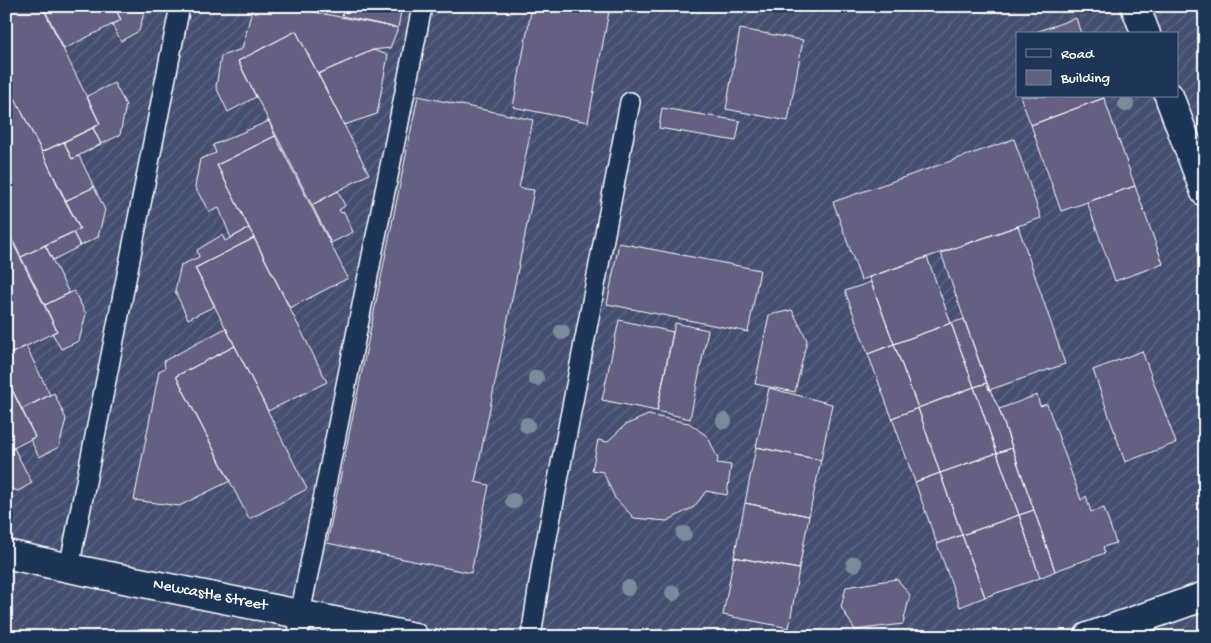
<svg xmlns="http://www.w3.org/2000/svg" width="1211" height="643" viewBox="0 0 1211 643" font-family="'Gochi Hand',sans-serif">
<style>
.industrial{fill:url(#industrial-furrows);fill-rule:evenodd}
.building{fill:#636181;stroke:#fff}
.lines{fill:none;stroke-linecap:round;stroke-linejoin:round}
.service-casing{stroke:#fff;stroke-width:22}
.minor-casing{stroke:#fff;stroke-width:31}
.service{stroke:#1d3557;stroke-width:19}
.minor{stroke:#1d3557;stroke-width:28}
.tree{fill:#7b8b9b}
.labels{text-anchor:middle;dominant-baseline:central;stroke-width:5;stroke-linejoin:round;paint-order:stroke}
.street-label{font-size:16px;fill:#fff;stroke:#1d3557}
</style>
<defs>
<pattern id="industrial-furrows" width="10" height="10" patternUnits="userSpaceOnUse" patternTransform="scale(1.25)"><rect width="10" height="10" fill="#454f70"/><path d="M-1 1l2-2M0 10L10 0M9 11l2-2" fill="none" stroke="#616985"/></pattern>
</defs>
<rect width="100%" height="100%" fill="#324264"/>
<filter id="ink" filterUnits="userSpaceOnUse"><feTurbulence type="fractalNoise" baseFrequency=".02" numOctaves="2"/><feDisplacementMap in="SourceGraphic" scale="10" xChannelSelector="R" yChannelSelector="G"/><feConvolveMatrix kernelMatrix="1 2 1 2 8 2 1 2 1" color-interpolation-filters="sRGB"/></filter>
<g filter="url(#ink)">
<path class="industrial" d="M 6,6 L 1205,6 L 1205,637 L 6,637 ZM 1017,34 L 1177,34 L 1177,96 L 1017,96 Z"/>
<path class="building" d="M 10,6 L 42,6 L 100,124 L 42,152 L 6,81 L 6,8 Z
M 43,6 L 114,6 L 121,20 L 64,49 Z
M 114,6 L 146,6 L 139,31 L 121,41 L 112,25 L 121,20 Z
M 253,6 L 283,6 L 398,28 L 390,48 L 373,50 L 318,74 L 296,31 L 238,61 L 256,97 L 228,112 L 216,87 L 221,56 L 242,49 Z
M 344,6 L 402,6 L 398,28 L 342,16 Z
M 532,6 L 610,6 L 588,122 L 513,107 Z
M 1076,18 L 1081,34 L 1033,34 L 1033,33 Z
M 740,29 L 803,40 L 788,121 L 726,109 Z
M 296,31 L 369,174 L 312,205 L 238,61 Z
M 373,50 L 388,55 L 377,114 L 344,125 L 318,74 Z
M 6,81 L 13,94 L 6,97 Z
M 114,83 L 126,105 L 120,135 L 101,144 L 93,128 L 100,124 L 87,96 Z
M 13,94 L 80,229 L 21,257 L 6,227 L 6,98 Z
M 418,96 L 533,120 L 519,188 L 534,190 L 475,482 L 489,485 L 471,573 L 327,543 Z
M 1020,96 L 1103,96 L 1104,98 L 1031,125 Z
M 1104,98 L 1135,186 L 1061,211 L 1031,125 Z
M 662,108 L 740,121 L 736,141 L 659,128 Z
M 269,121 L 275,136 L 217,165 L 249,228 L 231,238 L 219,208 L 209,212 L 195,187 L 200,159 L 216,153 L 213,145 Z
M 93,128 L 101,144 L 72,159 L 64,142 Z
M 275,136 L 348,278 L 290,308 L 217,165 Z
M 1014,139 L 1041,218 L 861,280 L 833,202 Z
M 64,142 L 72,159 L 79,156 L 94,187 L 65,201 L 42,152 Z
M 1135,186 L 1163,264 L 1115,281 L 1087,202 Z
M 94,187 L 105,210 L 98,237 L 80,246 L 73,232 L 80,229 L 65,201 Z
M 338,191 L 345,206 L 339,210 L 341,213 L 344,212 L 353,232 L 331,243 L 312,205 Z
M 1018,226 L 1065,364 L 989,390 L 941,253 Z
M 249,228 L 254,238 L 195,268 L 215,306 L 188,319 L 175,291 L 181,265 L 199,257 L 197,250 L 222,235 L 225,241 Z
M 6,229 L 57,331 L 6,356 Z
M 73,232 L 80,246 L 53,260 L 45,245 Z
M 254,238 L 327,382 L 268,411 L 195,268 Z
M 619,243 L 760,270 L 748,332 L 607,304 Z
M 45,245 L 69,293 L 45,305 L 21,257 Z
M 927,257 L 951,323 L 894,344 L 869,277 Z
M 871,282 L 894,344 L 868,354 L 845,291 Z
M 74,291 L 86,314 L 79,341 L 61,349 L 52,333 L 57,331 L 45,305 Z
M 792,310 L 807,340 L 795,392 L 755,384 L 769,315 Z
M 964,319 L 987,383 L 974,387 L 951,323 Z
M 619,320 L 673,332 L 657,411 L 602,400 Z
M 675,323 L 708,330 L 690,419 L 657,411 Z
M 951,323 L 974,387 L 918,408 L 894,344 Z
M 226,328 L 235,346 L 176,376 L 230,481 L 179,506 L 134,500 L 159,371 L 165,368 L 164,361 Z
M 894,344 L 918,408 L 892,418 L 868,354 Z
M 26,346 L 50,395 L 22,409 L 6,377 L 6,356 Z
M 235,346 L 307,489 L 249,519 L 176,376 Z
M 1142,351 L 1176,443 L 1125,462 L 1093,370 Z
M 6,378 L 35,437 L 6,452 Z
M 987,383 L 999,409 L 1012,448 L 997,453 L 974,387 Z
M 974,387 L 997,453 L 940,473 L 918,408 Z
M 769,388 L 832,404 L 821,460 L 756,447 Z
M 54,393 L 66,419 L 59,447 L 39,457 L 30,439 L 35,437 L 22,409 Z
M 1037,395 L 1040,406 L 1047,404 L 1081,500 L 1086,496 L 1091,512 L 1104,508 L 1116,543 L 1103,547 L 1105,553 L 1055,571 L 999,409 Z
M 918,408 L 940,473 L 915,482 L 892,418 Z
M 648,415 L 689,423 L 708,437 L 718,459 L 717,463 L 731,465 L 727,495 L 706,491 L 694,507 L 667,521 L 634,518 L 615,498 L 603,472 L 592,470 L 598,440 L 607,442 L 625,425 Z
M 756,447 L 821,460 L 809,516 L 745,503 Z
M 14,448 L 32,483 L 18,491 L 6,487 L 6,452 Z
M 1012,448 L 1034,510 L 1019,515 L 997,453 Z
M 997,453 L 1019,515 L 962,535 L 940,473 Z
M 940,473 L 962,535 L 937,544 L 915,482 Z
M 745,503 L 809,516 L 799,569 L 734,557 Z
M 1034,510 L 1055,571 L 1040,578 L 1019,515 Z
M 1019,515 L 1040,578 L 985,597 L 962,535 Z
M 962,535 L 985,597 L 960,607 L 937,544 Z
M 734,557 L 799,569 L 789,628 L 723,615 Z
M 897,579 L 910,595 L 903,624 L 855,630 L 841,607 L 846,587 Z"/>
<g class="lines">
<defs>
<path id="service" d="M 69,568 L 180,6
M 298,637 L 300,614 L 421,12
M 531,637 L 542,564 L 630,102"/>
<path id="minor" d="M 1135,6 L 1146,34
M 1169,96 L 1205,192
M 6,554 L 69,568 L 414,637
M 1088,637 L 1205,596"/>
</defs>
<use href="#service" class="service-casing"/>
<use href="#minor" class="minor-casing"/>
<use href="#service" class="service"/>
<use href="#minor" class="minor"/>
</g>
<g class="tree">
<circle cx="1126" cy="104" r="8"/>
<circle cx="562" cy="332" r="8"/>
<circle cx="536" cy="378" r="8"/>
<circle cx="724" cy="421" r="8"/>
<circle cx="527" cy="425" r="8"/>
<circle cx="513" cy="501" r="8"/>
<circle cx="684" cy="534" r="8"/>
<circle cx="854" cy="564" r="8"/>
<circle cx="628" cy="588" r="8"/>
<circle cx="673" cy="593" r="8"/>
</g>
</g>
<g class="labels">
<g class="street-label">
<text transform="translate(210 596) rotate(11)">Newcastle Street</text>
</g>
</g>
<rect width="1211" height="643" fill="none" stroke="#1d3557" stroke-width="25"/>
<rect x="12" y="12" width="1186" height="618" fill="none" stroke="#fff" stroke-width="2" filter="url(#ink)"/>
<rect x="1016" y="32" width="162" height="65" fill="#1d3557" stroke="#77869a"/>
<rect x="1026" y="49" width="25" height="8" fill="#1d3557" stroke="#77869a"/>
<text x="1061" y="58" font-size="15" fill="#ffffff">Road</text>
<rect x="1026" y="70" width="25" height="15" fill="#636181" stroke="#77869a"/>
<text x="1061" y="82" font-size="15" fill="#ffffff">Building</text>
</svg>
